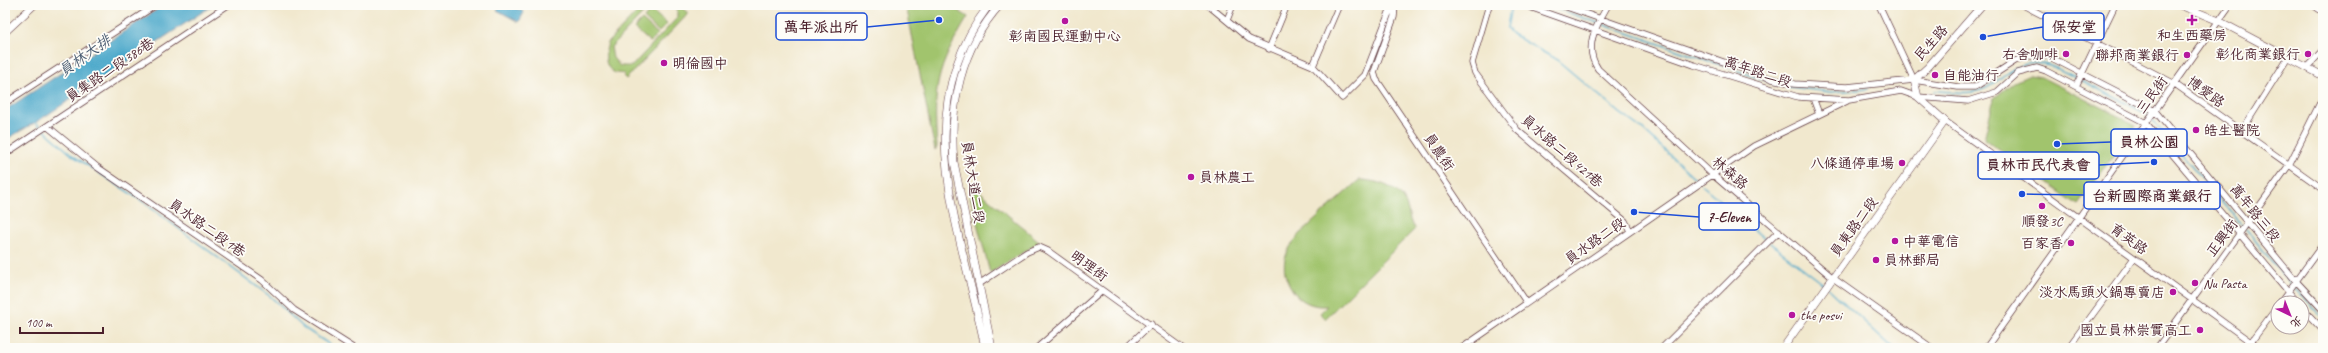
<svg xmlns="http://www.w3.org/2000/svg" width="2328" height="353" viewBox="0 0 2328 353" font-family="Caveat,'LXGW WenKai TC',sans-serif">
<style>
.green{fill:#a1c46d;stroke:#76724c}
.water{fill:#4ca8ca;stroke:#4b647a}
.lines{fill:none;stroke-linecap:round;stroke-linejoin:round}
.stream{stroke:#4ca8ca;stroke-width:1.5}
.minor-casing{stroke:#633d43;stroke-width:7}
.tertiary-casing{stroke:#633d43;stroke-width:8}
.minor{stroke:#fff;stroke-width:5.5}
.tertiary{stroke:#fff;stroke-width:7}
.poi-dot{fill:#b5179e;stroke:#fdfcf7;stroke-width:1.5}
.labels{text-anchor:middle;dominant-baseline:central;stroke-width:3.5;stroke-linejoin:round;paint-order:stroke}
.poi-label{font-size:14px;fill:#4a1f2b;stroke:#fdfcf7;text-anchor:start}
.street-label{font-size:14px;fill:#4a1f2b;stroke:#fdfcf7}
.water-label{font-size:15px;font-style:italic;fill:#4b5d73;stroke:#fdfcf7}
.leader{fill:none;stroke:#1d4ed8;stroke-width:1.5}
.callout-dot{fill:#1d4ed8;stroke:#fdfcf7;stroke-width:1.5}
.callout{fill:#fdfcf7;stroke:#1d4ed8;stroke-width:1.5}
.callout-label{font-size:15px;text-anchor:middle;font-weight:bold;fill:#4a1f2b}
</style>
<rect width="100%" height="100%" fill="#fdfcf7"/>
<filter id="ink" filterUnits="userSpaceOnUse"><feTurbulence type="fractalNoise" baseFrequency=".025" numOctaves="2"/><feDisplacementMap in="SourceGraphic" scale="8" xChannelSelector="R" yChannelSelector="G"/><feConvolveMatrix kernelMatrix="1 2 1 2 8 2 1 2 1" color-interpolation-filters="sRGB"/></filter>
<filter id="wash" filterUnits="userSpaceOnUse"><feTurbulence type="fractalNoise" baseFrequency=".012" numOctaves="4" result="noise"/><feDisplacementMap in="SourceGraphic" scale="16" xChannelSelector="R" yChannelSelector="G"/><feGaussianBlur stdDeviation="0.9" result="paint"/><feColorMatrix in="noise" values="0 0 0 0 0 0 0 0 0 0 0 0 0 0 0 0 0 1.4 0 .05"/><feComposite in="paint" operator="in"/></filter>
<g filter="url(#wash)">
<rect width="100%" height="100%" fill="#f1e8ce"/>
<path class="green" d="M 644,5 L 651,5 L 611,47 L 613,58 L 620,66 L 632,66 L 677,18 L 677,5 L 683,5 L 684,9 L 689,13 L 626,79 L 623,76 L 625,74 C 621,73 615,74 612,71 C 603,65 605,49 609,41 Z
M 906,5 L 949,5 L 968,17 C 936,70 933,86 937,147 L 935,150 Z
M 651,10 L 667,24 L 659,32 L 644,18 Z
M 642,20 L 658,34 L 650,42 L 634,28 Z
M 2030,75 L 2041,77 L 2136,125 L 2078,205 L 1984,139 L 1994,98 L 2014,82 Z
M 1359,180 C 1374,180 1398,186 1405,202 C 1410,212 1408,221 1415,229 L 1325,319 L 1320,313 L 1327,306 C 1313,307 1301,302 1293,291 C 1271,257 1295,239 1318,217 C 1332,205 1345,192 1359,180 Z
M 972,185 L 1040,242 L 990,273 L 970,196 Z"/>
<path class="water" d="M 164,5 L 213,5 L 41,119 L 5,140 L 5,110 Z
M 500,5 L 510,5 L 524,12 L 519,22 L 497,10 Z"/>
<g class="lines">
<path class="stream" d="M 1511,5 L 1507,28 L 1512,34 L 1557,60 L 1620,113 L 1642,129 L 1699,182
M 1546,5 L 1782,86 L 1831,92 L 1868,89
M 2081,80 L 2149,115
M 1935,91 C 1950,91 1967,95 1981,90 C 1992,87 1998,79 2007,73 C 2032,55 2053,65 2078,79
M 2151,118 L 2243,226
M 35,122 L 41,128
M 44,130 L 72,155 L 139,199 L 271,297 L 304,328 L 335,348
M 1702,185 L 1767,241
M 2246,229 L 2291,285
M 1770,243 L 1826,286
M 1828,288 L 1893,348
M 2294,288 L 2323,318"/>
</g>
</g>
<g filter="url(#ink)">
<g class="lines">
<defs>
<path id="minor" d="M 1208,5 L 1249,39 L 1313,66 L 1342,98 L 1365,75 L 1392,5
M 1395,5 L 1394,17 L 1374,72 L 1376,79 L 1527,303
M 1489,5 L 1472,63 L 1475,73 L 1517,130 L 1625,221 L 1630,231
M 1524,5 L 1694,65 L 1798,97 L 1849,100 L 1901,91 L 1918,97 L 1968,101 L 1997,92 L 2018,73 L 2037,68 L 2046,71 L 2146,123 L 2298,303
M 1561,5 L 1772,79 L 1794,84 L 1847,87 L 1914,80 L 1958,87 L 1975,87 L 2015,61 L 2028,56 L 2048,56 L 2155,111 L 2296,281 L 2323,310
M 1608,5 C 1596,26 1583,47 1598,69 L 1712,174 L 1833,278 L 1932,348
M 1879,5 L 1914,80
M 2023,5 L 2175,84 L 2323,189
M 2313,5 L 2323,12
M 1227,20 L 1233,5
M 1269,49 L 1287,5
M 1313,66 L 1339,5
M 2308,66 L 2323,50
M 2076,86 L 2115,5
M 1813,98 L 1819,114
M 5,103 L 156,5
M 1945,121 L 2259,348
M 47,126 L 97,167 L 262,280 L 294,310 L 354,348
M 2241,132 L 2289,56
M 5,154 L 228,5
M 979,284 L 1027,252 L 1039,247 L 1048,251 L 1182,348
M 2280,303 L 2323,244
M 2302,308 L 2323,330
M 2251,342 L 2278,306
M 1037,348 L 1102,291
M 1126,348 L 1151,324
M 1462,348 L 1754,146 L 1847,101
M 1662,348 L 1779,231
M 1986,348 L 2230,5
M 2068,348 L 2134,258
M 2157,348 L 2289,165 L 2323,97"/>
<path id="tertiary" d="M 2180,5 L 2219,21 L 2323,76
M 5,32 L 34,5
M 985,348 C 962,230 906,113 989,5
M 992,348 L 954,162 C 949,106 961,48 1000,5
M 1783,348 L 1945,121 L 1918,97 L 1914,80 L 1928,67 L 1982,5"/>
</defs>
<use href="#minor" class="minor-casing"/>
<use href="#tertiary" class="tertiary-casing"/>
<use href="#minor" class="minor"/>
<use href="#tertiary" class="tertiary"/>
</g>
</g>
<g class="poi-dot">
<path d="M2190 14h4v4h4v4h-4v4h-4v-4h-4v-4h4z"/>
<circle cx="1065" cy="21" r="4"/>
<circle cx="2066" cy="54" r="4"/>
<circle cx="2308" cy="54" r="4"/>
<circle cx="2187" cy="55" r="4"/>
<circle cx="664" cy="63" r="4"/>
<circle cx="1935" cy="75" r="4"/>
<circle cx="2196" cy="130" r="4"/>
<circle cx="1902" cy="163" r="4"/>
<circle cx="1191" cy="177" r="4"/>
<circle cx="2042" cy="206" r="4"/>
<circle cx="1895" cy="241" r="4"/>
<circle cx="2071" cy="243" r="4"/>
<circle cx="1876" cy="260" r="4"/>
<circle cx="2195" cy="283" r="4"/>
<circle cx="2173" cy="292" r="4"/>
<circle cx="1792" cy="315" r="4"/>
<circle cx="2200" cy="330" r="4"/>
</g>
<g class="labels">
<g class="poi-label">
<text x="2192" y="35" text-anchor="middle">和生西藥房</text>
<text x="1065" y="36" text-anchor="middle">彰南國民運動中心</text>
<text x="2058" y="54" text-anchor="end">右舍咖啡</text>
<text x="2300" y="54" text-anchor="end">彰化商業銀行</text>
<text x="2179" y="55" text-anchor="end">聯邦商業銀行</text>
<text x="672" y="63">明倫國中</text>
<text x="1943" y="75">自能油行</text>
<text x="2204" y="130">皓生醫院</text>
<text x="1894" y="163" text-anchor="end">八條通停車場</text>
<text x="1199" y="177">員林農工</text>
<text x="2042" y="221" text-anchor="middle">順發3C</text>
<text x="1903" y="241">中華電信</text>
<text x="2063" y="243" text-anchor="end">百家香</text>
<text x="1884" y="260">員林郵局</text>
<text x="2203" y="283">Nu Pasta</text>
<text x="2165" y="292" text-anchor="end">淡水馬頭火鍋專賣店</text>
<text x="1800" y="315">the posui</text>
<text x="2192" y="330" text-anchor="end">國立員林崇實高工</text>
</g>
<g class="street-label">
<text transform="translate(1931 43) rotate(-48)">民生路</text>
<text transform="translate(110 70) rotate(-34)">員集路二段386巷</text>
<text transform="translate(1758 72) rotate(18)">萬年路二段</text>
<text transform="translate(2206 92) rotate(36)">博愛路</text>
<text transform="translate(2152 95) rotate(-54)">三民街</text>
<text transform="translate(1562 151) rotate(41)">員水路二段421巷</text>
<text transform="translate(1439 152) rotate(56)">員農街</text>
<text transform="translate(1730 173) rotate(41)">林森路</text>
<text transform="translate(973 182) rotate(81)">員林大道二段</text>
<text transform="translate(2255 213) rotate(51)">萬年路三段</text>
<text transform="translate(1854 227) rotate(-54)">員東路二段</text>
<text transform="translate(207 228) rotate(35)">員水路二段1巷</text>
<text transform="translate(2222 238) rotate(-53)">正興街</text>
<text transform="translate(2129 239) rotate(36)">育英路</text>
<text transform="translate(1595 241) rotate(-35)">員水路二段</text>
<text transform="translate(1089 266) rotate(36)">明理街</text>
</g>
<g class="water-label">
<text transform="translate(85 56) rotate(-35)">員林大排</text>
</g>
</g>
<path class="leader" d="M939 20L867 27M1983 37L2043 27M2057 144L2111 142M2154 162L2099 165M2022 194L2084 195M1634 212L1699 217"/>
<g class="callout-dot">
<circle cx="939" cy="20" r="4"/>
<circle cx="1983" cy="37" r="4"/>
<circle cx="2057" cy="144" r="4"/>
<circle cx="2154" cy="162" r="4"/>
<circle cx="2022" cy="194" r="4"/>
<circle cx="1634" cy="212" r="4"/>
</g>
<g class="callout">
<rect x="776" y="13" width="91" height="27" rx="4"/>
<rect x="2043" y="13" width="61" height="27" rx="4"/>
<rect x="2111" y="129" width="76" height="27" rx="4"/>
<rect x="1978" y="152" width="121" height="27" rx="4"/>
<rect x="2084" y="182" width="136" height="27" rx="4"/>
<rect x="1699" y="203" width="60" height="27" rx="4"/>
</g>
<g class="callout-label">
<text x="821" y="32">萬年派出所</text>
<text x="2074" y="32">保安堂</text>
<text x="2149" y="147">員林公園</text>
<text x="2038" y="170">員林市民代表會</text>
<text x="2152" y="201">台新國際商業銀行</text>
<text x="1729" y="222">7-Eleven</text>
</g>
<rect width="2328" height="353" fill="none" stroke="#fdfcf7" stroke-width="20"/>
<g transform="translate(2290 315) rotate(137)"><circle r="19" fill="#fdfcf7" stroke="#b5a4a5"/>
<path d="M0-3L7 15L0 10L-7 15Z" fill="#b5179e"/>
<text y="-6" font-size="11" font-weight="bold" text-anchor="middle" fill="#4a1f2b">北</text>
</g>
<path d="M20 327v6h83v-6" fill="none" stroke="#4a1f2b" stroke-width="2"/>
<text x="26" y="327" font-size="12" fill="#4a1f2b" stroke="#fdfcf7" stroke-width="3" paint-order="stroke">100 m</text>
</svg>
